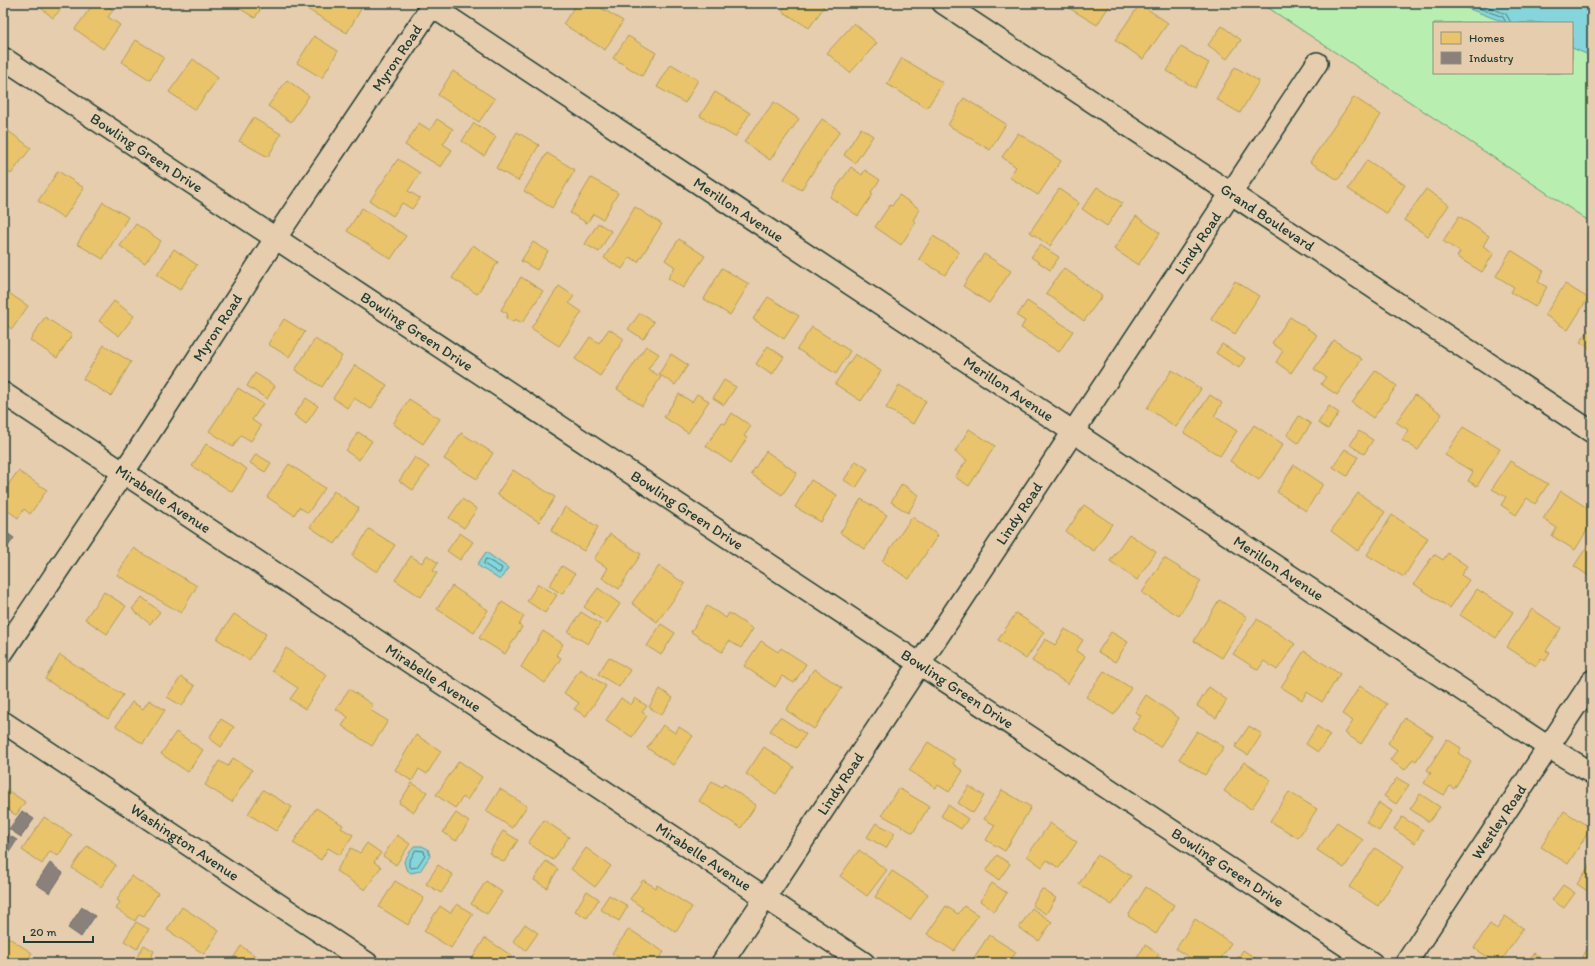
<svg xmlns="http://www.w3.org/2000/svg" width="1595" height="966" viewBox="0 0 1595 966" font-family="Itim,sans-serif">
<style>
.green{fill:#b8efb1;stroke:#6c9672;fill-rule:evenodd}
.water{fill:#85d6dc;stroke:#5c9999}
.homes{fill:#e9c46a;stroke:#ac9c5a}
.industry{fill:#8a817c;stroke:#6a6d66}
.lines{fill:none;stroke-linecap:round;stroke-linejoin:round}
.shore{stroke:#487a77;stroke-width:1}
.street-casing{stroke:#1f3d34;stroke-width:24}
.street{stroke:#e6cdae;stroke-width:21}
.labels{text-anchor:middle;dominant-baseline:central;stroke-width:4;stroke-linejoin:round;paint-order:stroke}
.street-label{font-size:15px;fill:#1f3d34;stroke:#e6cdae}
</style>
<rect width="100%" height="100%" fill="#e6cdae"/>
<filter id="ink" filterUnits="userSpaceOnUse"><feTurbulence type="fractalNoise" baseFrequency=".025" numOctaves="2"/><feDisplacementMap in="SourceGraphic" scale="8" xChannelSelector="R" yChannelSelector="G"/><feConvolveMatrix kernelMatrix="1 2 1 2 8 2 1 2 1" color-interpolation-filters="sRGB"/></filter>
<g filter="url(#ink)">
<path class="green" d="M 1261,3 L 1592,3 L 1592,223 ZM 1434,23 L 1572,23 L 1572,73 L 1434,73 Z"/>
<path class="water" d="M 1454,3 L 1592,3 L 1592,58 L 1589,55 L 1572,48 L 1572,23 L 1506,23 Z
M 486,552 L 508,568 L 500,580 L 477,565 Z
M 414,846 L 422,846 L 428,849 L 430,856 L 420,871 L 411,873 L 406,869 L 404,861 Z"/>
<path class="homes" d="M 35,3 L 66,3 L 53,18 Z
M 94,3 L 103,3 L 113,10 L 108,17 L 120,25 L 103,49 L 75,29 Z
M 231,3 L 264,3 L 255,18 Z
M 303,3 L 351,3 L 361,9 L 347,33 L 302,6 Z
M 577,3 L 593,3 L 623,21 L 605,50 L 563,24 Z
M 787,3 L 818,3 L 824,7 L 809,28 L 782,11 Z
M 1072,3 L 1111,3 L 1097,25 L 1069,8 Z
M 1140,4 L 1168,23 L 1143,59 L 1115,40 Z
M 854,23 L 877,43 L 850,73 L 827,53 Z
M 1222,26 L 1241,40 L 1227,59 L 1208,45 Z
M 314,36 L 338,51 L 322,78 L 297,63 Z
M 628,36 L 656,53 L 642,76 L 613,58 Z
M 136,40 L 164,57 L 150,80 L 122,62 Z
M 1181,47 L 1209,63 L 1195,88 L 1167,71 Z
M 902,58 L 943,83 L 927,108 L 887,84 Z
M 193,59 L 218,78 L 195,110 L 169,92 Z
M 671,64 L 698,80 L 685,103 L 657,87 Z
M 1235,67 L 1259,81 L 1240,113 L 1216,99 Z
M 453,71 L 495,99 L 479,122 L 438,95 Z
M 287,80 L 309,96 L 291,122 L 268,106 Z
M 715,92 L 750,113 L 735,137 L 700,116 Z
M 1354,97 L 1381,115 L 1338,180 L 1310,162 Z
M 964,98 L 1006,124 L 990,150 L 948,125 Z
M 774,102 L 799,119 L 770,160 L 744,142 Z
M 253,118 L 281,134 L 268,157 L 239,141 Z
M 437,119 L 453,129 L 443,144 L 452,150 L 441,167 L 405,145 L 419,123 L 430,130 Z
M 822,119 L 840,131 L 801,190 L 784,179 Z
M 474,123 L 496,137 L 484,156 L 462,141 Z
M 3,127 L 31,148 L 11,174 L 3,168 Z
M 861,128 L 873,136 L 855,163 L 844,155 Z
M 517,132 L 539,145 L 518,181 L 496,168 Z
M 1018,133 L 1061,161 L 1038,195 L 1009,177 L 1016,167 L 1002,157 Z
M 547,153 L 575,170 L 552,208 L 524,191 Z
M 398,159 L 420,173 L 408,191 L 420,198 L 412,209 L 402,203 L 393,216 L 370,201 Z
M 1367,160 L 1405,185 L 1387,214 L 1348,189 Z
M 851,167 L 862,175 L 865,170 L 880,180 L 871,192 L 873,194 L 858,216 L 830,197 Z
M 58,171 L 84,188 L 64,218 L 38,201 Z
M 591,178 L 618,193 L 603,219 L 593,214 L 587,223 L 570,213 Z
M 1097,187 L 1122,203 L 1107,226 L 1082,209 Z
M 1059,189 L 1079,203 L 1050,246 L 1030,232 Z
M 1426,189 L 1449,205 L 1428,236 L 1404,220 Z
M 899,195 L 920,209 L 913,220 L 916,222 L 901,245 L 875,227 L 890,205 L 892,206 Z
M 103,202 L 128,217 L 103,259 L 77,244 Z
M 635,207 L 662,224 L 638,262 L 630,257 L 622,269 L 604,258 Z
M 362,208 L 406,236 L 391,259 L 347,231 Z
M 1136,216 L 1160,233 L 1138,265 L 1114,249 Z
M 1459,216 L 1489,236 L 1483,246 L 1494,253 L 1482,272 L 1457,257 L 1460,252 L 1443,241 Z
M 598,223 L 611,231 L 599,252 L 585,244 Z
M 136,224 L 161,241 L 145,263 L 120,246 Z
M 933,236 L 959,252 L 945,275 L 919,259 Z
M 679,239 L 705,256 L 683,288 L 668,278 L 675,267 L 665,260 Z
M 533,242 L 548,251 L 537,270 L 521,261 Z
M 473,245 L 498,262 L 477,294 L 452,278 Z
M 1040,245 L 1059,257 L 1050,270 L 1031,257 Z
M 174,249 L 197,265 L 180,290 L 157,275 Z
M 1511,250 L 1544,271 L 1538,282 L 1547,287 L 1535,307 L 1511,292 L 1514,287 L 1496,276 Z
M 984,254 L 1011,271 L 989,303 L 963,286 Z
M 722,268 L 749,284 L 730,315 L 704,299 Z
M 1064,268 L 1102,296 L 1084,321 L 1046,293 Z
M 521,277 L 543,291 L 522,323 L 515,319 L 513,322 L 506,318 L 508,314 L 501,310 Z
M 1235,281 L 1259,296 L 1235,334 L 1211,319 Z
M 1565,284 L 1588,298 L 1568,330 L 1545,315 Z
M 559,286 L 574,296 L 569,303 L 582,312 L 559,346 L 531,328 Z
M 3,289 L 28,306 L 12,329 L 3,323 Z
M 768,297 L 799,316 L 784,339 L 753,319 Z
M 114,301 L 134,316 L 119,336 L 99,321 Z
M 1027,301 L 1073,331 L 1059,352 L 1021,328 L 1025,321 L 1017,316 Z
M 640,313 L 654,322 L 643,339 L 628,329 Z
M 45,317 L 72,335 L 57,358 L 30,340 Z
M 1290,317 L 1317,335 L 1291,373 L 1276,362 L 1283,351 L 1272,343 Z
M 284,319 L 305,332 L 289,357 L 268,344 Z
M 1592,326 L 1592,350 L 1580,342 Z
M 812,327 L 850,351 L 836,374 L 797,349 Z
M 609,329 L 624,339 L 600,376 L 575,359 L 590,337 L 599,343 Z
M 315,339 L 342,356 L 322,387 L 295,370 Z
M 1334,340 L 1362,359 L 1337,395 L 1321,384 L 1326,377 L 1314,369 Z
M 1222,344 L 1245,358 L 1239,368 L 1216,353 Z
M 104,345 L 131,362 L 111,396 L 83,379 Z
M 646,346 L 659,354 L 648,369 L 661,377 L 642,406 L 617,389 Z
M 768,346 L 784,357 L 772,375 L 756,364 Z
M 671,354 L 688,365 L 675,385 L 659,374 Z
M 855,354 L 881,371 L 861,401 L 835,384 Z
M 355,365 L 387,385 L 371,409 L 354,398 L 347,408 L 333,398 Z
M 1172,370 L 1201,389 L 1176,427 L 1147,408 Z
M 1376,370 L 1397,386 L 1373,418 L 1352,403 Z
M 255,373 L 275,386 L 267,399 L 247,386 Z
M 724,380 L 736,387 L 724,405 L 713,398 Z
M 899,385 L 926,401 L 913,424 L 886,408 Z
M 238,388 L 263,404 L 252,420 L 261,426 L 251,441 L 241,435 L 233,447 L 209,431 Z
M 679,394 L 692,402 L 697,394 L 709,401 L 688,433 L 664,417 Z
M 1210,395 L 1222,403 L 1214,416 L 1237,431 L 1220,456 L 1184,433 Z
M 1415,395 L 1442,414 L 1418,450 L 1402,440 L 1408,430 L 1396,422 Z
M 306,398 L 318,406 L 306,424 L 294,415 Z
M 409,399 L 440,419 L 423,444 L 393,424 Z
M 1329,406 L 1339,413 L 1328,429 L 1318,423 Z
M 732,413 L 751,426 L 744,436 L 747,438 L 731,463 L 706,446 L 722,422 L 725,424 Z
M 1299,416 L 1311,424 L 1298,443 L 1287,435 Z
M 1254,425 L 1283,444 L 1259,480 L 1230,461 Z
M 1463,427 L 1500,449 L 1477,486 L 1468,481 L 1473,472 L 1445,455 Z
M 969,429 L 995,446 L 969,486 L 955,477 L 967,460 L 955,452 Z
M 1359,431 L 1373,440 L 1364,454 L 1350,445 Z
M 358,432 L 372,441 L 359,460 L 346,451 Z
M 461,433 L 493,453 L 477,479 L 444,459 Z
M 206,444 L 247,469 L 232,492 L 192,466 Z
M 1345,449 L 1358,457 L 1347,476 L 1333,467 Z
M 766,451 L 797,473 L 782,495 L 751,474 Z
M 256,454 L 271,463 L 265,472 L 250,463 Z
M 415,457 L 429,467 L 413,490 L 399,481 Z
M 856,461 L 868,469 L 856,488 L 844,480 Z
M 1510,461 L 1548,484 L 1535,504 L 1527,498 L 1516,515 L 1501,505 L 1506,497 L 1492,489 Z
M 289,464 L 325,488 L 308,513 L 299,507 L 294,515 L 267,497 Z
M 1294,465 L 1323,484 L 1306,511 L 1277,492 Z
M 513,470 L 555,497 L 539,522 L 497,494 Z
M 18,471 L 47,490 L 30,514 L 24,509 L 18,518 L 3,507 L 3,492 Z
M 811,480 L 837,495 L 821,522 L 795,507 Z
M 902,484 L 919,495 L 908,513 L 891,502 Z
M 334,491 L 359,508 L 335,544 L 310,527 Z
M 1561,491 L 1592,511 L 1592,522 L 1575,550 L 1552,536 L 1557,528 L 1543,519 Z
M 1358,493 L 1385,512 L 1358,551 L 1331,531 Z
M 462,499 L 477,509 L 464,528 L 449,518 Z
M 861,499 L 887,515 L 865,549 L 840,533 Z
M 1084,505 L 1112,524 L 1094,551 L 1066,532 Z
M 565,507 L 598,527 L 584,551 L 551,531 Z
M 1392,515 L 1428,538 L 1404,577 L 1367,555 Z
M 912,517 L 938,535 L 909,579 L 882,561 Z
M 369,529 L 395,545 L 377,572 L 352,556 Z
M 460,533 L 473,542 L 460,560 L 447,551 Z
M 610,534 L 641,554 L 619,589 L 602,578 L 608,568 L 594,559 Z
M 1129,534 L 1156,552 L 1137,580 L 1110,561 Z
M 1592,539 L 1592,578 L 1574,566 Z
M 133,548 L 197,586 L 181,613 L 117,575 Z
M 1448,553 L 1467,566 L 1461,575 L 1469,580 L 1450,608 L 1414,584 L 1434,554 L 1443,560 Z
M 427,555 L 438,563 L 433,571 L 437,573 L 421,597 L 395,580 L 411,556 L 422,563 Z
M 1164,558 L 1201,581 L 1179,616 L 1142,593 Z
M 562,566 L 575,574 L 562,594 L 549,586 Z
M 659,566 L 685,584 L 657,622 L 632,603 Z
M 538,584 L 557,595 L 545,613 L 527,601 Z
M 452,586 L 488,610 L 474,633 L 437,609 Z
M 598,588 L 620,604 L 607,623 L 584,607 Z
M 1477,589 L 1513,612 L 1496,638 L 1460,615 Z
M 104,592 L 126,606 L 107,634 L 85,619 Z
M 142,597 L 160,612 L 150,624 L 132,609 Z
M 1219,600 L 1247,617 L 1222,658 L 1194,641 Z
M 502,602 L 524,616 L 519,625 L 522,627 L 505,654 L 479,638 Z
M 707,606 L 726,618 L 729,613 L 753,629 L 741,648 L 729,641 L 722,652 L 691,632 Z
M 1532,609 L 1561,628 L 1546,651 L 1550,653 L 1545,661 L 1541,658 L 1536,666 L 1507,647 Z
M 581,612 L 600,624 L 588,644 L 568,632 Z
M 1016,613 L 1044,632 L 1026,659 L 998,640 Z
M 234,614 L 266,634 L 249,660 L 217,639 Z
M 1257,619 L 1295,644 L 1277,670 L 1264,661 L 1258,670 L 1233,654 Z
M 661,624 L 675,633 L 661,655 L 647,646 Z
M 1065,629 L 1083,640 L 1076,651 L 1085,656 L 1068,684 L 1032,661 L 1045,639 L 1055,645 Z
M 543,631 L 563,644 L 556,655 L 561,658 L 545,683 L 521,667 Z
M 1111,632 L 1128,642 L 1115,662 L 1098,652 Z
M 761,641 L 778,652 L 781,648 L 806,664 L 794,683 L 782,676 L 775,687 L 744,666 Z
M 286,648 L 327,675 L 305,709 L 290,699 L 298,688 L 272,671 Z
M 1304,651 L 1340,674 L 1322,702 L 1307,692 L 1302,700 L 1281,687 Z
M 60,655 L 123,695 L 108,719 L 45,679 Z
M 609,657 L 630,670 L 619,687 L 598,674 Z
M 580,669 L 606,686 L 586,716 L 574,709 L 579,703 L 564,693 Z
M 814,669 L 842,688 L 814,729 L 786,710 Z
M 1104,671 L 1131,688 L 1114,715 L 1086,697 Z
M 181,677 L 195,686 L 182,706 L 167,697 Z
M 1360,686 L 1387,704 L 1361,744 L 1345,733 L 1353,721 L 1342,714 Z
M 1209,687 L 1227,700 L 1216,718 L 1197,706 Z
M 349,689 L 373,705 L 370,710 L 388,721 L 372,746 L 342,726 L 348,717 L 336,709 Z
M 660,689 L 673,698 L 661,715 L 649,707 Z
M 1146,695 L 1179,718 L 1160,747 L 1132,729 L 1141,716 L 1135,712 Z
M 621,698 L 631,705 L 635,698 L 647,706 L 642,712 L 647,716 L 632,737 L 606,720 Z
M 149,700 L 165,710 L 143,744 L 116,726 L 132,702 L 143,709 Z
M 780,717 L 806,734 L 796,748 L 770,731 Z
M 1405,718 L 1433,736 L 1416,761 L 1413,759 L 1405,770 L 1390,760 L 1397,750 L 1388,743 Z
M 221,719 L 234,727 L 221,747 L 209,738 Z
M 663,725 L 675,733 L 679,727 L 693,736 L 673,765 L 647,748 Z
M 1249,726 L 1262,734 L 1248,755 L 1235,747 Z
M 1317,726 L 1330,735 L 1318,752 L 1306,744 Z
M 1197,731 L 1224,747 L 1205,775 L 1179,759 Z
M 176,732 L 203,750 L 188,772 L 161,754 Z
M 416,735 L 441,751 L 427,774 L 419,769 L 412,781 L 395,770 Z
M 1447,739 L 1461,748 L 1458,753 L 1471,762 L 1454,789 L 1450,786 L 1444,795 L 1424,783 L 1431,773 L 1427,770 Z
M 928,742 L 955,760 L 953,764 L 963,771 L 949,792 L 938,785 L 936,788 L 909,770 Z
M 764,747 L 794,767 L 776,794 L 746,774 Z
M 233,758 L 252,770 L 232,802 L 205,785 L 219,761 L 228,766 Z
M 459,761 L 482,777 L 467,800 L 463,797 L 455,808 L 436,795 Z
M 1244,762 L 1271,780 L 1251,809 L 1224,791 Z
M 1397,778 L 1409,785 L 1396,804 L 1384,796 Z
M 712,781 L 722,787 L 724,784 L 756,805 L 741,828 L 699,801 Z
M 412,783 L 427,792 L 414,812 L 399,803 Z
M 969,786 L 984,796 L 973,813 L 958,803 Z
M 3,787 L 25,802 L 16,815 L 3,807 Z
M 898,788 L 929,806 L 913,833 L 882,815 Z
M 500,789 L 527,806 L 512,828 L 486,811 Z
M 263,790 L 292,807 L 276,831 L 248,814 Z
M 1002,790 L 1031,807 L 1005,851 L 986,840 L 995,825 L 984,819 Z
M 1289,792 L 1317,809 L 1298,838 L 1270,821 Z
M 1420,794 L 1440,807 L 1429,822 L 1410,809 Z
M 1379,803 L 1392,811 L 1379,831 L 1366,822 Z
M 948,805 L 968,819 L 961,829 L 941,816 Z
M 316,808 L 343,825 L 341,828 L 353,835 L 340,855 L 328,848 L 321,860 L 293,843 Z
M 1564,811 L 1591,828 L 1568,864 L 1541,847 Z
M 456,813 L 469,822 L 456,841 L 443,832 Z
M 44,817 L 72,835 L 58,856 L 50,851 L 42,864 L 22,850 Z
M 1402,817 L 1423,830 L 1415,843 L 1394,829 Z
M 544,820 L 569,837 L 553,860 L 528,843 Z
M 1337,822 L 1363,840 L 1344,868 L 1317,850 Z
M 876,823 L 895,833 L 886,848 L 867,837 Z
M 1050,823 L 1077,842 L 1059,868 L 1047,860 L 1042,867 L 1027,856 Z
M 503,831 L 518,840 L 504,862 L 489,853 Z
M 397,835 L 410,844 L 396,865 L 383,856 Z
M 367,843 L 381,853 L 374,862 L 381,867 L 365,890 L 336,871 L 351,848 L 360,853 Z
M 87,846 L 116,865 L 101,887 L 72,868 Z
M 586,848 L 611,866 L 595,887 L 571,869 Z
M 1375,848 L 1403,867 L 1378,906 L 1349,887 Z
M 859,850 L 887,870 L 867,896 L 840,876 Z
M 997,855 L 1010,864 L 999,880 L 986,871 Z
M 1097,855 L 1131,876 L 1112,905 L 1079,884 Z
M 546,861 L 558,869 L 547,888 L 534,880 Z
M 1592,862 L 1592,894 L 1577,884 Z
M 438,865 L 453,875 L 441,893 L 426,884 Z
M 892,871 L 928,894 L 910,920 L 875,897 Z
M 131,876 L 158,893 L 144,916 L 139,914 L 135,921 L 116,909 L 120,902 L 117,900 Z
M 643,880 L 656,888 L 657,885 L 692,907 L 676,932 L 641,910 L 643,908 L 630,899 Z
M 395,881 L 424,898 L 408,925 L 379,907 Z
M 486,881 L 502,892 L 487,914 L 471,904 Z
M 992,883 L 1007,893 L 994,911 L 980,901 Z
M 1563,885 L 1575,893 L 1564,908 L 1552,900 Z
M 1146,887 L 1174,905 L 1156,934 L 1128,916 Z
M 1042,889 L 1056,898 L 1046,914 L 1032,905 Z
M 587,891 L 599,899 L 587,918 L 575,911 Z
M 609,895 L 628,906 L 619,921 L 600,909 Z
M 457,904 L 473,914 L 451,948 L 424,931 L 440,906 L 450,913 Z
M 946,906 L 958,914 L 964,906 L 978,915 L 954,951 L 927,934 Z
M 182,907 L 219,931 L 204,954 L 167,930 Z
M 1032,908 L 1052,922 L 1039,941 L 1019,928 Z
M 1505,916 L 1523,928 L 1500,963 L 1497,963 L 1474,948 L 1490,924 L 1497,929 Z
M 1195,919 L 1231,943 L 1218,963 L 1198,963 L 1176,949 Z
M 136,922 L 149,929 L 137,949 L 124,941 Z
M 525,924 L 538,933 L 526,950 L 513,941 Z
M 629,929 L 664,952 L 656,963 L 627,963 L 612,953 Z
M 3,934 L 32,953 L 25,963 L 3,963 Z
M 989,935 L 1016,952 L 1009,963 L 971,962 Z
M 485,938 L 512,956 L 507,963 L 470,962 Z
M 1592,942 L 1592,963 L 1587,963 L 1581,959 Z
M 144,945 L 154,951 L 148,963 L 137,957 Z
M 1145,945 L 1159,954 L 1153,963 L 1134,963 Z
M 241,946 L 266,963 L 230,963 Z
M 1243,950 L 1263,963 L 1235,963 Z
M 1534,953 L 1548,963 L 1526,963 Z"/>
<path class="industry" d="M 3,530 L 14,538 L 4,552 L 3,551 Z
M 22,811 L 34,819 L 21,837 L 9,829 Z
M 3,832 L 17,840 L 8,854 L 3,850 Z
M 50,863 L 63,873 L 50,893 L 36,884 Z
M 82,907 L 95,916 L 81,937 L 68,928 Z"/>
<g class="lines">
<path class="shore" d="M 1465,3 L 1503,17 L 1506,23
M 1479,3 L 1506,14 L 1511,23
M 486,559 L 502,568 L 500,573 L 498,573 L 484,564 Z
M 416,850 L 424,851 L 425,855 L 417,867 L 412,868 L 409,867 L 409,862 Z"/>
<defs>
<g id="street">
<path id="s1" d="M 427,3 L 1548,747 L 1592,773"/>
<path id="s2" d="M 943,3 L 1592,432"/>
<path id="s3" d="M 3,58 L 1372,963"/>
<path id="s4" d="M 3,393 L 864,963"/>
<path id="s5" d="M 3,652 L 139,449 L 275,239 L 434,3"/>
<path id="s6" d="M 3,722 L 367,963"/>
<path id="s7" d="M 722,963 L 1317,63"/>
<path id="s8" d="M 1406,963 L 1592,681"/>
</g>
</defs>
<use href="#street" class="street-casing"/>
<use href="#street" class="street"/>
</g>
</g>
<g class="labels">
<g class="street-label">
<text stroke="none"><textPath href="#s5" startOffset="713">Myron Road</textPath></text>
<text stroke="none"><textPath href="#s3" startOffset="172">Bowling Green Drive</textPath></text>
<text stroke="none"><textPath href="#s1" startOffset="374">Merillon Avenue</textPath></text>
<text stroke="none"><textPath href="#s2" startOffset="389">Grand Boulevard</textPath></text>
<text stroke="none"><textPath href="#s7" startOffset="863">Lindy Road</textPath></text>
<text stroke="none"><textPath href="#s5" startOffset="389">Myron Road</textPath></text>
<text stroke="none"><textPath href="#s3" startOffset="496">Bowling Green Drive</textPath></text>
<text stroke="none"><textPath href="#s1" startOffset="698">Merillon Avenue</textPath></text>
<text stroke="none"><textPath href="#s4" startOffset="192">Mirabelle Avenue</textPath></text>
<text stroke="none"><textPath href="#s3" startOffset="820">Bowling Green Drive</textPath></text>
<text stroke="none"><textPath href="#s7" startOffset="539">Lindy Road</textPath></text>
<text stroke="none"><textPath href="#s1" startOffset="1022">Merillon Avenue</textPath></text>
<text stroke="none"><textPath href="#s4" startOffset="516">Mirabelle Avenue</textPath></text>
<text stroke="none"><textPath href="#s3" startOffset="1144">Bowling Green Drive</textPath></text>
<text stroke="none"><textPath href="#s7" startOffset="215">Lindy Road</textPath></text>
<text stroke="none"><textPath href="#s8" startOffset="169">Westley Road</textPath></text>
<text stroke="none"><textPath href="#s6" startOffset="218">Washington Avenue</textPath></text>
<text stroke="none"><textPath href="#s4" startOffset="840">Mirabelle Avenue</textPath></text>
<text stroke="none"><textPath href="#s3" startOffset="1468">Bowling Green Drive</textPath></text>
</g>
</g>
<rect width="1595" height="966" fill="none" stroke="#e6cdae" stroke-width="16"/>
<rect x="8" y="8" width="1579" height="950" fill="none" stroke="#1f3d34" stroke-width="1.5" filter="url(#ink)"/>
<rect x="1433" y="22" width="140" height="52" fill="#e6cdae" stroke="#96937d"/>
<rect x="1441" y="32" width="20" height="12" fill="#e9c46a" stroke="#96937d"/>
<text x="1469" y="42" font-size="12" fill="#1f3d34">Homes</text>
<rect x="1441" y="52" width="20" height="12" fill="#8a817c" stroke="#96937d"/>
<text x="1469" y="62" font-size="12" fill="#1f3d34">Industry</text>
<path d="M24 936v6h69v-6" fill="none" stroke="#1f3d34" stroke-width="2"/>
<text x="30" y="936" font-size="12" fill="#1f3d34" stroke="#e6cdae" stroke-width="3" paint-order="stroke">20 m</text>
</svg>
